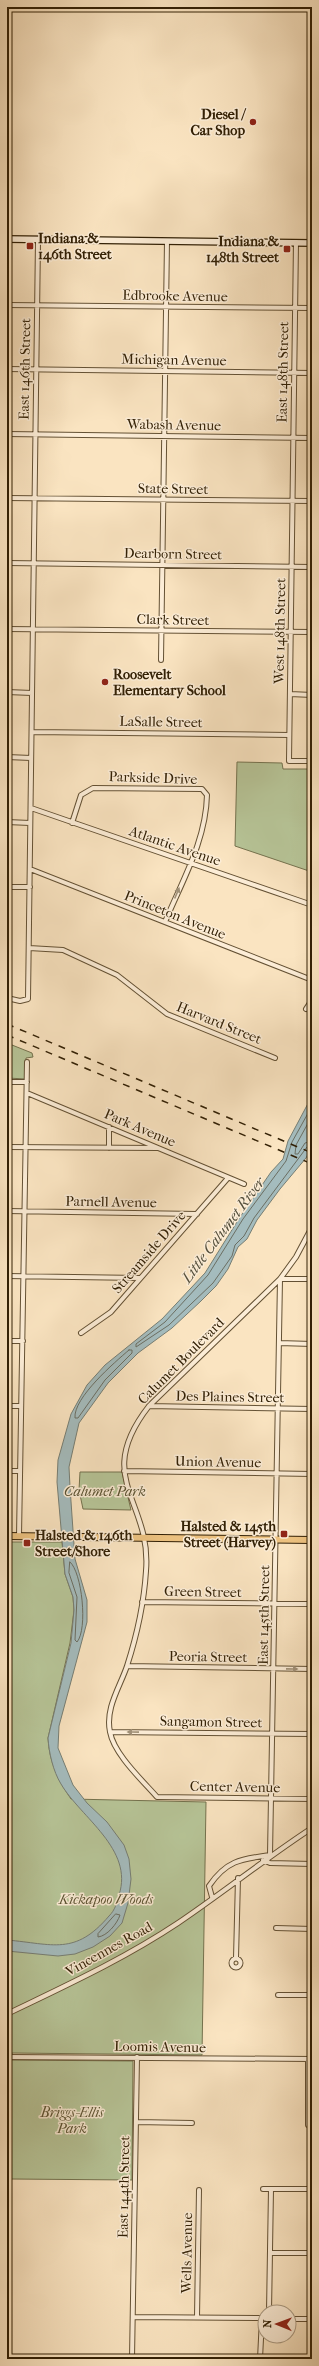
<svg xmlns="http://www.w3.org/2000/svg" width="319" height="2366" viewBox="0 0 319 2366" font-family="'IM FELL French Canon',serif">
<style>
.green{fill:#b7c598;stroke:#74724e}
.water{fill:#a4bcbe;stroke:#767e74}
.lines{fill:none;stroke-linecap:round;stroke-linejoin:round}
.shore{stroke:#6b6e62;stroke-width:1}
.street-casing{stroke:#645134;stroke-width:6}
.secondary-casing{stroke:#322005;stroke-width:8}
.primary-casing{stroke:#322005;stroke-width:8}
.street{stroke:#fcedd7;stroke-width:4}
.secondary{stroke:#fcedd7;stroke-width:5.5}
.primary{stroke:#edc280;stroke-width:6}
.rail{stroke:#322005;stroke-width:1.5;stroke-dasharray:7 7;stroke-linecap:butt}
.oneway{fill:#a19178}
.poi-dot{fill:#8f2418;stroke:#fcedd7;stroke-width:1.5}
.labels{text-anchor:middle;dominant-baseline:central;stroke-width:3;stroke-linejoin:round;paint-order:stroke}
.poi-label{font-size:14px;font-weight:bold;fill:#322005;stroke:#fcedd7;text-anchor:end}
.street-label{font-size:14px;fill:#322005;stroke:#fcedd7}
.park-label{font-size:14px;font-style:italic;fill:#5a5231;stroke:#fcedd7}
.water-label{font-size:15px;font-style:italic;fill:#544f3c;stroke:#fcedd7}
</style>
<rect width="100%" height="100%" fill="#fae4c1"/>
<filter id="stains"><feTurbulence type="fractalNoise" baseFrequency=".005" numOctaves="4"/><feColorMatrix values="0 0 0 0 .2 0 0 0 0 .09 0 0 0 0 .02 0 0 0 .5 -.17"/></filter>
<radialGradient id="worn" r=".72"><stop offset=".6" stop-color="#630" stop-opacity="0"/><stop offset="1" stop-color="#630" stop-opacity=".3"/></radialGradient>
<path class="green" d="M 237,762 L 282,763 L 283,769 L 312,769 L 312,872 L 235,846 Z
M 7,1043 L 32,1053 L 33,1057 L 26,1058 L 26,1079 L 7,1078 Z
M 80,1472 L 122,1472 L 131,1510 L 83,1509 L 79,1490 Z
M 7,1542 L 62,1542 L 65,1574 L 73,1597 L 74,1610 L 70,1643 L 48,1738 C 49,1761 58,1780 71,1799 L 206,1802 L 202,2055 L 12,2053 L 12,2060 L 133,2061 L 132,2180 L 11,2179 L 7,2315 Z"/>
<path class="water" d="M 312,1096 L 312,1147 L 306,1158 L 280,1189 L 257,1220 L 247,1239 L 238,1247 L 228,1269 L 216,1286 L 201,1301 L 172,1328 L 138,1353 L 108,1383 L 79,1423 L 69,1467 L 70,1487 L 75,1559 L 87,1600 L 87,1622 L 59,1726 L 58,1748 L 73,1785 L 87,1803 L 107,1822 L 124,1845 L 129,1859 L 131,1879 L 128,1903 L 122,1923 L 110,1936 L 93,1947 L 75,1954 L 58,1956 L 7,1951 L 7,1940 C 53,1944 75,1956 109,1916 C 115,1910 117,1903 119,1895 C 134,1849 81,1818 61,1784 C 53,1771 49,1753 48,1738 L 71,1643 L 74,1610 L 73,1597 L 65,1574 L 57,1482 L 58,1460 L 71,1414 L 87,1385 L 105,1365 L 162,1319 L 205,1273 L 240,1217 L 271,1172 L 283,1159 L 288,1141 Z"/>
<g class="lines">
<path class="shore" d="M 312,1106 L 292,1142 L 286,1161 L 243,1219 L 208,1275 L 165,1322 L 136,1344 L 136,1347 L 169,1325 L 213,1283 L 232,1256 L 235,1245 L 244,1236 L 254,1218 L 307,1147 L 312,1146
M 312,1116 L 296,1145 L 295,1154 L 298,1154 L 305,1143 L 312,1141
M 129,1350 L 132,1350 L 132,1353 L 105,1380 L 78,1418 L 75,1418 C 73,1398 115,1362 129,1350 Z
M 70,1562 C 82,1572 88,1629 77,1642 L 75,1640 L 77,1597 L 69,1573 Z
M 116,1914 L 120,1915 C 117,1924 107,1936 98,1937 L 98,1934 Z"/>
<defs>
<path id="street" d="M 296,242 L 289,761 L 312,761
M 7,305 L 312,308
M 7,369 L 312,373
M 7,434 L 312,438
M 7,498 L 312,501
M 7,563 L 312,567
M 7,629 L 312,632
M 161,660 L 167,241
M 7,692 L 32,693
M 290,694 L 312,695
M 32,732 L 289,735
M 7,757 L 31,758
M 31,808 L 312,905
M 7,822 L 30,823
M 72,823 L 81,795 L 93,788 L 202,789 L 207,795 C 206,841 182,881 165,922
M 30,869 L 312,980
M 7,887 L 30,887
M 29,948 L 63,950 L 117,975 L 167,1014 L 275,1058
M 7,998 L 20,1001 L 28,999 L 38,240
M 306,1009 L 312,1000
M 7,1082 L 27,1082
M 27,1093 L 244,1184
M 7,1147 L 158,1148
M 109,1148 L 109,1127
M 7,1211 L 197,1214
M 312,1227 L 296,1257 L 280,1279 L 149,1406 C 92,1479 152,1500 146,1571 C 144,1603 137,1635 127,1666 C 120,1687 105,1708 110,1732 C 114,1754 142,1780 157,1797 L 312,1799
M 7,1276 L 140,1278
M 81,1333 L 111,1312 L 228,1178
M 7,1341 L 23,1341
M 279,1343 L 312,1344
M 7,1406 L 21,1406
M 149,1406 L 312,1409
M 7,1471 L 20,1471
M 124,1471 L 312,1474
M 19,1536 L 27,1062
M 142,1602 L 312,1604
M 127,1666 L 312,1669
M 110,1732 L 312,1734
M 263,1860 L 270,1863 L 312,1864
M 212,1897 L 209,1886 C 226,1861 240,1859 270,1855 L 280,1279 L 312,1279
M 276,1928 L 312,1929
M 236,1958 L 238,1878
M231.5 1963a4.5 4.5 0 1 1 9 0a4.5 4.5 0 1 1-9 0Z
M 278,1995 L 312,1995
M 7,2014 C 65,1986 124,1959 178,1923 C 224,1892 266,1858 312,1828
M 7,2057 L 312,2059
M 308,2059 L 308,2125 L 312,2125
M 136,2122 L 192,2123
M 263,2189 L 312,2189
M 270,2253 L 312,2253
M 269,2312 L 271,2189
M 133,2317 L 265,2318
M 197,2317 L 199,2190
M 289,2319 L 312,2319
M 132,2359 L 137,2057
M 260,2359 L 262,2318"/>
<path id="secondary" d="M 7,239 L 312,243"/>
<path id="primary" d="M 7,1536 L 312,1540"/>
</defs>
<use href="#street" class="street-casing"/>
<use href="#secondary" class="secondary-casing"/>
<use href="#primary" class="primary-casing"/>
<use href="#street" class="street"/>
<use href="#secondary" class="secondary"/>
<use href="#primary" class="primary"/>
<path class="rail" d="M 7,1024 L 312,1153
M 7,1035 L 312,1164"/>
</g>
<defs><path id="oneway-solid" d="M-6-.8H1V-3.2L6.5 0L1 3.2V.8H-6Z"/></defs>
<g class="oneway">
<use href="#oneway-solid" transform="translate(177 893) rotate(-67)"/>
<use href="#oneway-solid" transform="translate(292 1669) rotate(1)"/>
<use href="#oneway-solid" transform="translate(133 1732) rotate(-179)"/>
</g>
<g class="poi-dot">
<circle cx="253" cy="122" r="4"/>
<rect x="26" y="242" width="8" height="8" rx="2"/>
<rect x="283" y="245" width="8" height="8" rx="2"/>
<circle cx="105" cy="682" r="4"/>
<rect x="280" y="1530" width="8" height="8" rx="2"/>
<rect x="23" y="1539" width="8" height="8" rx="2"/>
</g>
<g class="labels">
<g class="poi-label">
<text x="245" y="114">Diesel /<tspan x="245" dy="16">Car Shop</tspan></text>
<text x="38" y="238" text-anchor="start">Indiana &amp;<tspan x="38" dy="16">146th Street</tspan></text>
<text x="279" y="241">Indiana &amp;<tspan x="279" dy="16">148th Street</tspan></text>
<text x="113" y="674" text-anchor="start">Roosevelt<tspan x="113" dy="16">Elementary School</tspan></text>
<text x="276" y="1526">Halsted &amp; 145th<tspan x="276" dy="16">Street (Harvey)</tspan></text>
<text x="35" y="1535" text-anchor="start">Halsted &amp; 146th<tspan x="35" dy="16">Street/Shore</tspan></text>
</g>
<g class="street-label">
<text transform="translate(175 296) rotate(1)">Edbrooke Avenue</text>
<text transform="translate(174 360) rotate(1)">Michigan Avenue</text>
<text transform="translate(25 369) rotate(-89)">East 146th Street</text>
<text transform="translate(283 372) rotate(-89)">East 148th Street</text>
<text transform="translate(174 425) rotate(1)">Wabash Avenue</text>
<text transform="translate(173 489) rotate(1)">State Street</text>
<text transform="translate(173 554) rotate(1)">Dearborn Street</text>
<text transform="translate(173 620) rotate(1)">Clark Street</text>
<text transform="translate(280 631) rotate(-89)">West 148th Street</text>
<text transform="translate(161 722) rotate(1)">LaSalle Street</text>
<text transform="translate(153 778) rotate(2)">Parkside Drive</text>
<text transform="translate(175 846) rotate(19)">Atlantic Avenue</text>
<text transform="translate(175 915) rotate(22)">Princeton Avenue</text>
<text transform="translate(219 1023) rotate(22)">Harvard Street</text>
<text transform="translate(140 1128) rotate(23)">Park Avenue</text>
<text transform="translate(111 1202) rotate(1)">Parnell Avenue</text>
<text transform="translate(149 1252) rotate(-49)">Streamside Drive</text>
<text transform="translate(181 1361) rotate(-45)">Calumet Boulevard</text>
<text transform="translate(230 1397) rotate(1)">Des Plaines Street</text>
<text transform="translate(218 1462) rotate(1)">Union Avenue</text>
<text transform="translate(203 1592) rotate(1)">Green Street</text>
<text transform="translate(264 1615) rotate(-89)">East 145th Street</text>
<text transform="translate(208 1657) rotate(1)">Peoria Street</text>
<text transform="translate(211 1722) rotate(1)">Sangamon Street</text>
<text transform="translate(235 1787) rotate(1)">Center Avenue</text>
<text transform="translate(109 1949) rotate(-29)">Vincennes Road</text>
<text transform="translate(160 2047) rotate(1)">Loomis Avenue</text>
<text transform="translate(124 2187) rotate(-89)">East 144th Street</text>
<text transform="translate(187 2253) rotate(-89)">Wells Avenue</text>
</g>
<g class="park-label">
<text x="105" y="1491">Calumet Park</text>
<text x="106" y="1899">Kickapoo Woods</text>
<text x="72" y="2112">Briggs-Ellis<tspan x="72" dy="16">Park</tspan></text>
</g>
<g class="water-label">
<text transform="translate(223 1230) rotate(-53)">Little Calumet River</text>
</g>
</g>
<rect width="319" height="2366" fill="none" stroke="#fae4c1" stroke-width="24"/>
<rect x="8" y="8" width="303" height="2350" fill="none" stroke="#322005" stroke-width="2"/>
<rect x="12" y="12" width="295" height="2342" fill="none" stroke="#322005"/>
<g transform="translate(277 2324) rotate(271)"><circle r="19" fill="#fcedd7" stroke="#ab9b83"/>
<path d="M0-3L7 15L0 10L-7 15Z" fill="#8f2418"/>
<text y="-6" font-size="11" font-weight="bold" text-anchor="middle" fill="#322005">N</text>
</g>
<rect width="100%" height="100%" filter="url(#stains)"/>
<rect width="100%" height="100%" fill="url(#worn)"/>
</svg>
